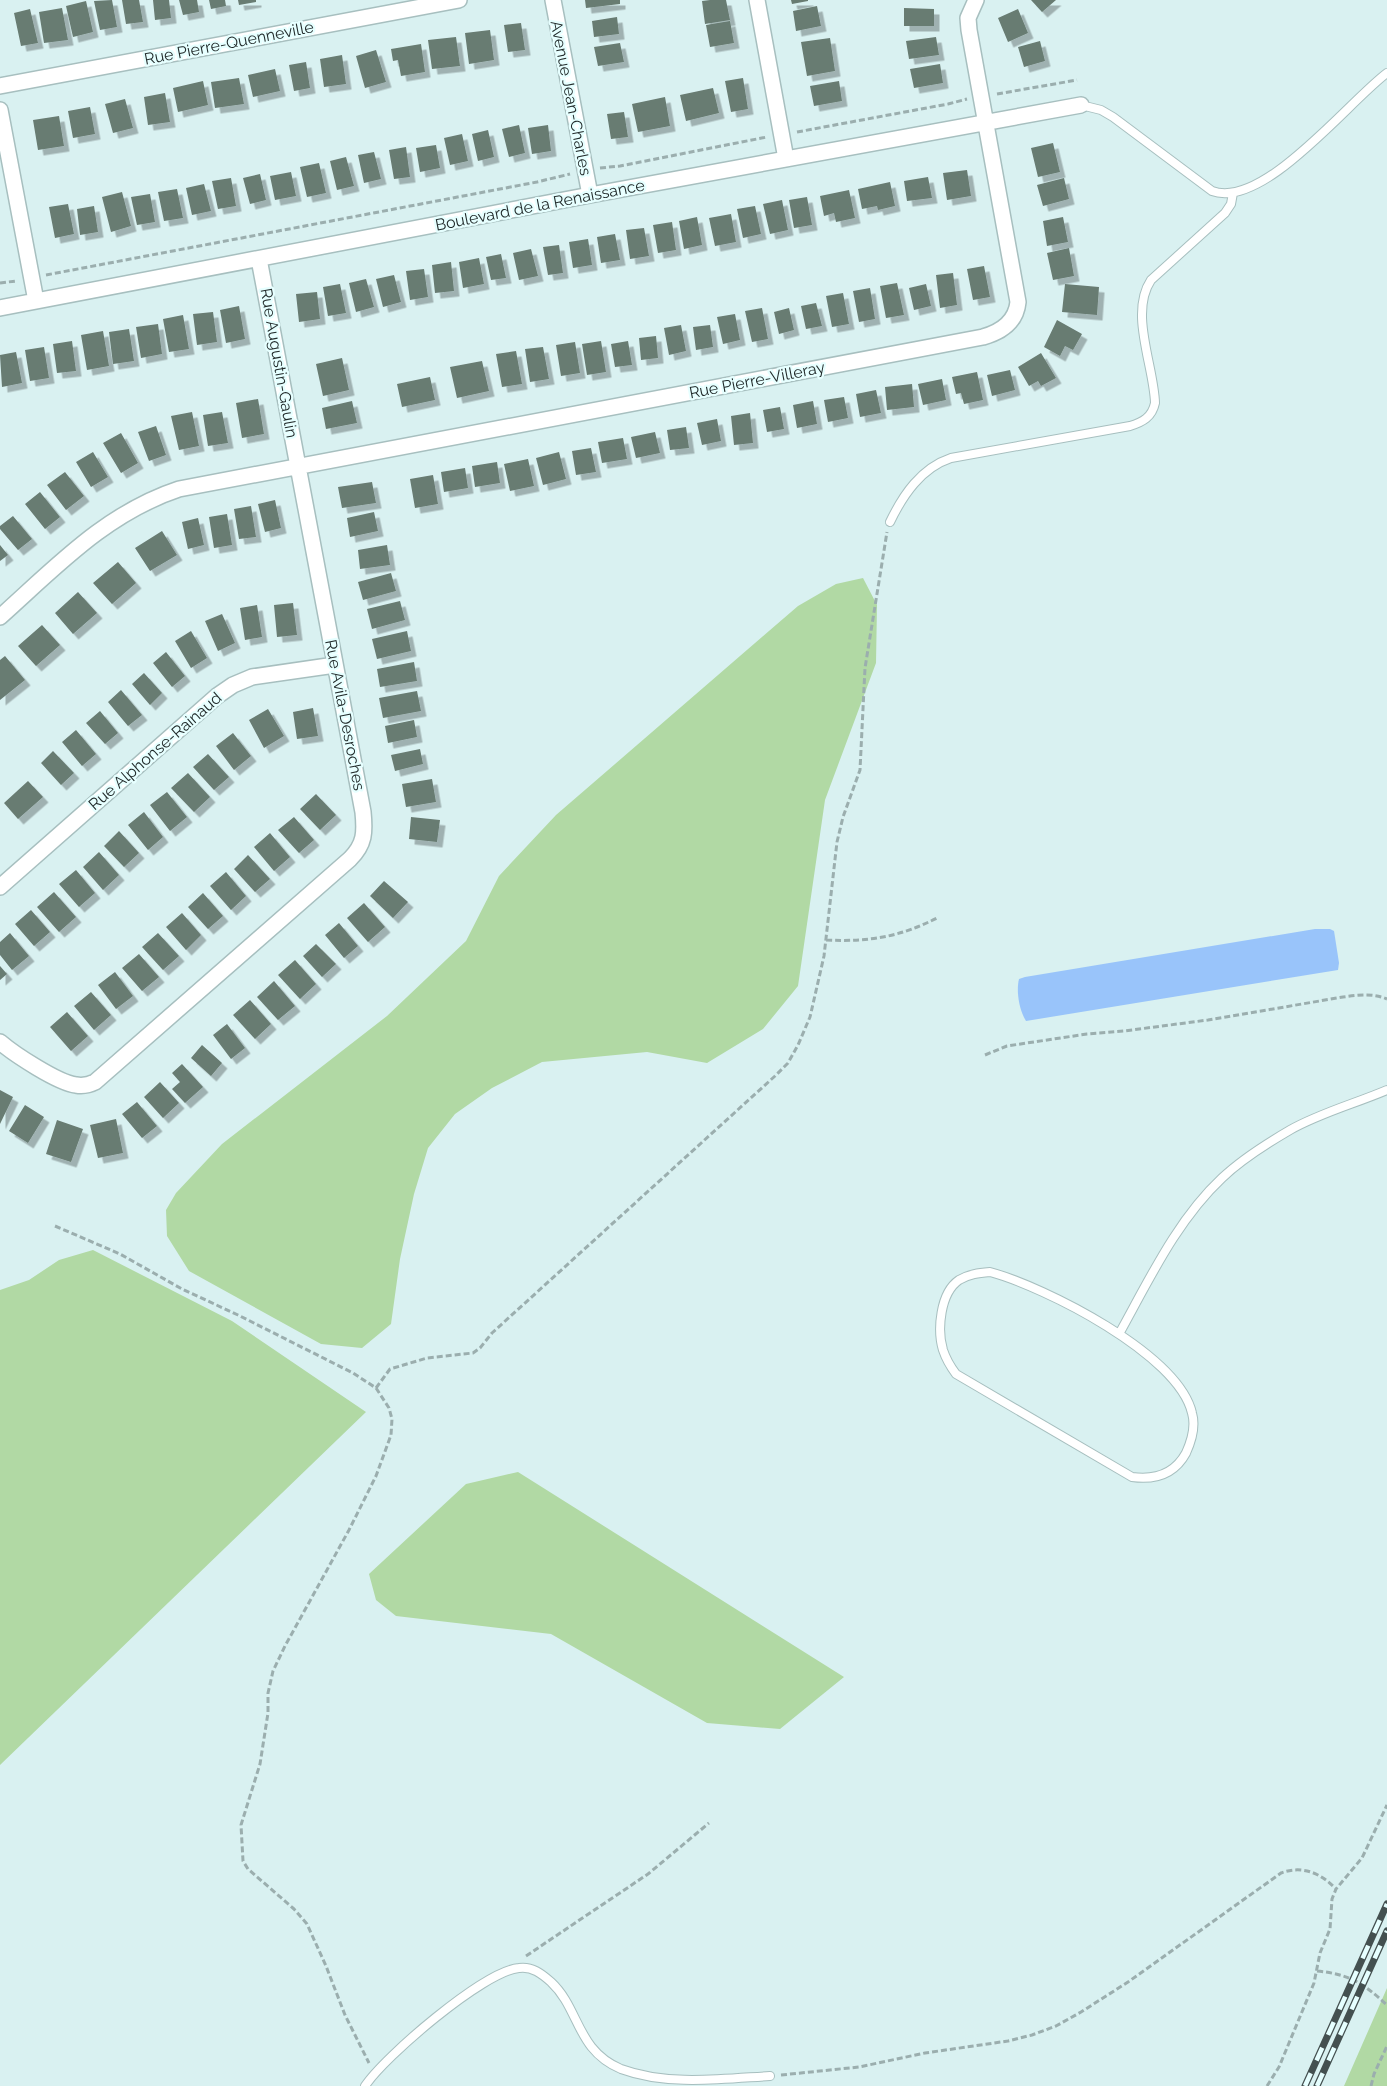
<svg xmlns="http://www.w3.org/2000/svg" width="1387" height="2086" viewBox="0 0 1387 2086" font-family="Raleway,sans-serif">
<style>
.green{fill:#b1d9a4}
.water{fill:#99c4fa}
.building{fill:#687b72;filter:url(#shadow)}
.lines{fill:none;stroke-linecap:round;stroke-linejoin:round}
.service-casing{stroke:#a7bfbf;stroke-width:10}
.minor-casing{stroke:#a7bfbf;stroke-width:18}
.path{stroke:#9baeae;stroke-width:3;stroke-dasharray:6 3;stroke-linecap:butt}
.service{stroke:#fff;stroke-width:8}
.minor{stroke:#fff;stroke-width:15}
.rail-casing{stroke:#445050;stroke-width:7}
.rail{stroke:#e6ffff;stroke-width:4.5;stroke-dasharray:14;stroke-linecap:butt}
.labels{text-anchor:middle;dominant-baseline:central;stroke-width:4.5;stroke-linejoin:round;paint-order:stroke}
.street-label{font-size:16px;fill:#212a2a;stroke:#e6ffff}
</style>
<defs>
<filter id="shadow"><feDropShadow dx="5.5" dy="5.5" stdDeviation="0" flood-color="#0004"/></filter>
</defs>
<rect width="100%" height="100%" fill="#d9f1f1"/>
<path class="green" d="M 863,578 L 877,605 L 876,663 L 825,800 L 798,986 L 763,1029 L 707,1063 L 647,1052 L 542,1062 L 492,1088 L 455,1114 L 428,1148 L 414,1194 L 400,1259 L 391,1324 L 362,1348 L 321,1344 L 189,1271 L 167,1236 L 166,1210 L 176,1193 L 222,1144 L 387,1016 L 466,941 L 499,876 L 556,815 L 798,606 L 836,584 Z
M 93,1250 L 232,1321 L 366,1412 L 0,1765 L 0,1290 L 29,1280 L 59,1260 Z
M 518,1472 L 844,1677 L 780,1729 L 707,1723 L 551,1634 L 396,1616 L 376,1600 L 369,1574 L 466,1484 Z
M 1387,1988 L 1387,2086 L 1344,2086 Z"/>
<path class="water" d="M 1315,929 L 1330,929 L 1334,931 L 1339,963 L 1338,970 L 1026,1021 C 1019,1010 1016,991 1019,979 L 1025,977 Z"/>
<path class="building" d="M 112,0 L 117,27 L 100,30 L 94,1 Z
M 122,0 L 139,0 L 143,22 L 126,24 Z
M 153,0 L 169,0 L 171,18 L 155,20 Z
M 179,0 L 197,0 L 199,12 L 183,15 Z
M 209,0 L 225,0 L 226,6 L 211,9 Z
M 238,0 L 256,0 L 256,2 L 239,5 Z
M 585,0 L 620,0 L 620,4 L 586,8 Z
M 710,0 L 726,0 L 730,20 L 705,24 L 702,1 Z
M 791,0 L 808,0 L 808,1 L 792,4 Z
M 1031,0 L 1056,0 L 1042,12 Z
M 86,1 L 93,32 L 73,37 L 66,6 Z
M 817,6 L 821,26 L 796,31 L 793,11 Z
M 62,8 L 68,40 L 44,43 L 39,12 Z
M 904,8 L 934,9 L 934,26 L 904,26 Z
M 30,9 L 38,43 L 21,46 L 14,13 Z
M 1018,9 L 1028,33 L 1008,42 L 998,18 Z
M 617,17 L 619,34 L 594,37 L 592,21 Z
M 730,21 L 734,43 L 710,47 L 706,25 Z
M 521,23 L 525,50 L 508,52 L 504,25 Z
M 490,30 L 494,60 L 469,64 L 465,33 Z
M 456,37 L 460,66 L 432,69 L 428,40 Z
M 936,37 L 939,55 L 909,59 L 906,41 Z
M 830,38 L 835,71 L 807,76 L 801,42 Z
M 1040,41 L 1045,61 L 1024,67 L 1018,47 Z
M 620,43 L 624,62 L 598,66 L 594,47 Z
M 421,44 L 425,72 L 401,76 L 398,60 L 393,61 L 391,49 Z
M 376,50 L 386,82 L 365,88 L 356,56 Z
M 342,55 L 346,84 L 324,87 L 320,59 Z
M 306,62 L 310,88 L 294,91 L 289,65 Z
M 940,64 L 943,83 L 914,88 L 910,69 Z
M 275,69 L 280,91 L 253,97 L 248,75 Z
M 239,78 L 244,104 L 215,108 L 211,82 Z
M 743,78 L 748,109 L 731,112 L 725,81 Z
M 203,81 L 208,105 L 178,112 L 173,88 Z
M 839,81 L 842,101 L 814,106 L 810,86 Z
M 713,88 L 719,113 L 686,121 L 680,95 Z
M 165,93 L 170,122 L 148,125 L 144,97 Z
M 665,97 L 670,126 L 638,132 L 632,104 Z
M 125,99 L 133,128 L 113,133 L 105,104 Z
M 90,107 L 95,134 L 73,138 L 68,111 Z
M 624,112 L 628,137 L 611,139 L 607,114 Z
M 59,116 L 64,146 L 38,150 L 33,120 Z
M 519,125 L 525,153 L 509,157 L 502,129 Z
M 548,125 L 551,151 L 532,154 L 528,128 Z
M 488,130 L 494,157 L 478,161 L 472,134 Z
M 462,134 L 468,161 L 450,165 L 444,138 Z
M 1053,143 L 1060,172 L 1038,177 L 1031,148 Z
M 436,145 L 440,168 L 420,172 L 416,148 Z
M 406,147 L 410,177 L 394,179 L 389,150 Z
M 374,152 L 381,179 L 364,183 L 358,155 Z
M 346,157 L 354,186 L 337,190 L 330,161 Z
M 319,163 L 326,193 L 307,197 L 300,167 Z
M 967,170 L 971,196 L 947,200 L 943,173 Z
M 291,172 L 296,196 L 275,200 L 270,176 Z
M 260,174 L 266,200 L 250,204 L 243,178 Z
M 928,177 L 932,198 L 907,201 L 904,181 Z
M 231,178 L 236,206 L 218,209 L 212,181 Z
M 1064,178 L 1069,199 L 1043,206 L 1037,185 Z
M 890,182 L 895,206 L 878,210 L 877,206 L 862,209 L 858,189 Z
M 204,184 L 211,211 L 192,215 L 186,188 Z
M 177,189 L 183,218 L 164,221 L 158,192 Z
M 849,190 L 855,218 L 836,222 L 834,213 L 824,216 L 820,196 Z
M 122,192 L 131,226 L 111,232 L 102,197 Z
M 150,194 L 155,222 L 137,225 L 131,197 Z
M 807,197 L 812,225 L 794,228 L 789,200 Z
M 782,200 L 788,230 L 770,234 L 763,204 Z
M 68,204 L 74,234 L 55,238 L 49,207 Z
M 94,206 L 98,232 L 80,235 L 77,209 Z
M 755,206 L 761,234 L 743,238 L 737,209 Z
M 731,214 L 736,242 L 715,246 L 709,218 Z
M 697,217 L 702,245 L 684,249 L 679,221 Z
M 1063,217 L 1068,242 L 1047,246 L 1043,221 Z
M 672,222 L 676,250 L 658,253 L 653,225 Z
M 644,228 L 649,256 L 630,259 L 626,230 Z
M 615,234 L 620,260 L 601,263 L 597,237 Z
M 588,239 L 592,265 L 573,268 L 569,242 Z
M 559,245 L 563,273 L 548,275 L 543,247 Z
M 1069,248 L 1074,276 L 1053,280 L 1047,253 Z
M 531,249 L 538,276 L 519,280 L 513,253 Z
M 501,254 L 506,278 L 491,280 L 486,257 Z
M 479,258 L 484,284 L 463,288 L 459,262 Z
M 451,262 L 454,291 L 435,293 L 432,265 Z
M 984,266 L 990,297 L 973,300 L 967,269 Z
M 424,269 L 428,297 L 410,300 L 406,271 Z
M 953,273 L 957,305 L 940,308 L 936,275 Z
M 394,275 L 401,302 L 383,307 L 376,279 Z
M 366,279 L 374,307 L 356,312 L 349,283 Z
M 897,283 L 904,315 L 886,318 L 880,286 Z
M 340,284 L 346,313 L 328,316 L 323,287 Z
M 926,284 L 931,306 L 914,310 L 909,288 Z
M 1065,284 L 1099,287 L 1097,315 L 1062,312 Z
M 870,288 L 875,319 L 859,322 L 853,291 Z
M 317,292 L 320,319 L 299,322 L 296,294 Z
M 843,293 L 849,324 L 832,327 L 826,296 Z
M 816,303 L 822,326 L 806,329 L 801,306 Z
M 239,306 L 245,339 L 226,343 L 220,310 Z
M 762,308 L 768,339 L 752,342 L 745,311 Z
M 789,308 L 794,330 L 779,334 L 774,312 Z
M 213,312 L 217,342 L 197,345 L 193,314 Z
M 735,314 L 740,340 L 723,344 L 717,317 Z
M 183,315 L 189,349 L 169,352 L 163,319 Z
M 1057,320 L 1082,334 L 1073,350 L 1065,346 L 1060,356 L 1044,347 Z
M 158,324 L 162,354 L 141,358 L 136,327 Z
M 681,325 L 686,351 L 669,355 L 664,328 Z
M 710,325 L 713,347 L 696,350 L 693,327 Z
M 129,329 L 134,361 L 113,364 L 109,332 Z
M 103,331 L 109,366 L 87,370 L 81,335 Z
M 656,336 L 658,358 L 641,360 L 639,338 Z
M 72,341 L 76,371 L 57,373 L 53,344 Z
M 601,341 L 606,372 L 587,375 L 582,344 Z
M 628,341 L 632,365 L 615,367 L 611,344 Z
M 575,342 L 580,373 L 561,376 L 556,345 Z
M 44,347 L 49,378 L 30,381 L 25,350 Z
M 543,347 L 549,379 L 530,382 L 525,349 Z
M 516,351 L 522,384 L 502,387 L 496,354 Z
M 16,352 L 22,383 L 2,387 L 0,355 Z
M 1041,353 L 1056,378 L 1041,386 L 1038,381 L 1029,386 L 1018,367 Z
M 342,358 L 349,390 L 323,396 L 316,364 Z
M 482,361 L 489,391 L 457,398 L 450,367 Z
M 1010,370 L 1015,390 L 992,396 L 987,375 Z
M 977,372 L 983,400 L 964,404 L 961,393 L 956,394 L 952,377 Z
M 430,377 L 435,400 L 402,407 L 397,384 Z
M 942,379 L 946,400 L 923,405 L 918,384 Z
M 912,384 L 914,407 L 887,410 L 885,387 Z
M 876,390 L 881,413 L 860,417 L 856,394 Z
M 844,397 L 848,418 L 828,422 L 824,400 Z
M 258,399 L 264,434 L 242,438 L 236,403 Z
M 352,401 L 357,423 L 326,429 L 322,408 Z
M 813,401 L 817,424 L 797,428 L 793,405 Z
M 780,407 L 784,429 L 767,432 L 763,410 Z
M 192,412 L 199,446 L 179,450 L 171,416 Z
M 222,412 L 228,443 L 208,446 L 203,415 Z
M 750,413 L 753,443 L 734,445 L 731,416 Z
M 717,419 L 721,441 L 702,445 L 697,423 Z
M 156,426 L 166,455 L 149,461 L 138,432 Z
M 686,427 L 689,448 L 670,450 L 667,430 Z
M 655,432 L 660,453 L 636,458 L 631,437 Z
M 121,433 L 138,463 L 121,473 L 103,443 Z
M 623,438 L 627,459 L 602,463 L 598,442 Z
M 591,448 L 596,472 L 576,475 L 572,451 Z
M 93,452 L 108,477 L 91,487 L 76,462 Z
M 559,452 L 566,479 L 543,485 L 536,458 Z
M 528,459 L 534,486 L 510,491 L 504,464 Z
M 497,462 L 500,483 L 475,487 L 472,466 Z
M 465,468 L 468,488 L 444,492 L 441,472 Z
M 65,472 L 84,496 L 66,510 L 47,485 Z
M 433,475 L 438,504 L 415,508 L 410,479 Z
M 372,482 L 376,503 L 342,508 L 338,487 Z
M 40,492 L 60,517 L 45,529 L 25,504 Z
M 275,500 L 281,528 L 265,532 L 258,504 Z
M 251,506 L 256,537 L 239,539 L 234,509 Z
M 374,512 L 378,531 L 350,537 L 347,518 Z
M 227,514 L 232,545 L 214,548 L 209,517 Z
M 13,516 L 32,539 L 18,550 L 0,529 L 0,526 Z
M 198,518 L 204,545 L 188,549 L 182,522 Z
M 162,531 L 177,555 L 150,571 L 135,548 Z
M 0,545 L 8,555 L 0,561 Z
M 387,545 L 390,565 L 360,569 L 358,550 Z
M 118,562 L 136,583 L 112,604 L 93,583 Z
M 391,573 L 396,591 L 363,600 L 358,582 Z
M 78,592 L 97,613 L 73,634 L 55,613 Z
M 400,601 L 405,620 L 372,629 L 367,609 Z
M 293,603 L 297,635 L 277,637 L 274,605 Z
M 257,605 L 262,637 L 245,640 L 240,608 Z
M 222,614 L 235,643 L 218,651 L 205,621 Z
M 42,625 L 60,645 L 36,666 L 18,646 Z
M 191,631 L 207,658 L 191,668 L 175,641 Z
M 407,631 L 411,651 L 377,659 L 372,639 Z
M 166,652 L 185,676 L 172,687 L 153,663 Z
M 5,656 L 25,680 L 0,700 L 0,660 Z
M 414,662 L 417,681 L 380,687 L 377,669 Z
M 144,673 L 162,693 L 150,705 L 132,684 Z
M 121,690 L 142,715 L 128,726 L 108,702 Z
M 417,691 L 421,711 L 383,718 L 379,698 Z
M 313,708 L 318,736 L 297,739 L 293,712 Z
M 268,709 L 284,736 L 264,748 L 249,720 Z
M 100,711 L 118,733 L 105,744 L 86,723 Z
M 414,720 L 417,737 L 388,743 L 385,726 Z
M 76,730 L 96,754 L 82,766 L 62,742 Z
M 233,733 L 251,756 L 234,770 L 216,746 Z
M 420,749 L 423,764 L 395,771 L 391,755 Z
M 53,751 L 74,773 L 61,785 L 41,763 Z
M 208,754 L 229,777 L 214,790 L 193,767 Z
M 188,773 L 210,797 L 194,812 L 171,788 Z
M 432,779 L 436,802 L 406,807 L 402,784 Z
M 28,781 L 43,797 L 18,819 L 4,803 Z
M 167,792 L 187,817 L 170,831 L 150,805 Z
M 316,794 L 336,815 L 320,830 L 300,809 Z
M 144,812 L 163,837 L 148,850 L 128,825 Z
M 294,817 L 314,840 L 299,853 L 278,830 Z
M 411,817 L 440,820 L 437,842 L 409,839 Z
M 119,831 L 139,853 L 124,867 L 104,846 Z
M 270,833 L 290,857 L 274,871 L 254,847 Z
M 99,852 L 119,875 L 103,890 L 83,867 Z
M 248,855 L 270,879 L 255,892 L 234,869 Z
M 76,870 L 95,893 L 79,907 L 59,884 Z
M 226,872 L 246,896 L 231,910 L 210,886 Z
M 384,881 L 408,902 L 393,918 L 370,896 Z
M 54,892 L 76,917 L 59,932 L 37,907 Z
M 203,893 L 223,916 L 208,929 L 188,907 Z
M 364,903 L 385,927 L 368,942 L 347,918 Z
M 31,910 L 50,932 L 34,946 L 15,924 Z
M 182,913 L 201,935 L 186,950 L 166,927 Z
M 339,923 L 358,946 L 344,958 L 325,935 Z
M 10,933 L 29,956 L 12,970 L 0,955 L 0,942 Z
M 158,933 L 179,956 L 163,970 L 142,947 Z
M 316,944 L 336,964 L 322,977 L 303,956 Z
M 139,954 L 159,977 L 142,991 L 122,968 Z
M 295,960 L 316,984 L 300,999 L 278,975 Z
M 0,966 L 7,974 L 0,980 Z
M 115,972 L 133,996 L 116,1009 L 98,985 Z
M 274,981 L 295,1006 L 278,1020 L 257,997 Z
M 91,992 L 111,1015 L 94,1030 L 74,1006 Z
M 250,1000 L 271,1024 L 255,1039 L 233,1015 Z
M 67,1012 L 88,1036 L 71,1051 L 50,1027 Z
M 227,1024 L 245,1048 L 231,1059 L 213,1035 Z
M 202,1045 L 222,1063 L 211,1076 L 191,1058 Z
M 182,1064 L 203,1087 L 185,1103 L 172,1089 L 180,1082 L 172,1073 Z
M 160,1082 L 179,1103 L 163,1118 L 144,1097 Z
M 0,1090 L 13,1097 L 0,1124 Z
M 137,1102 L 157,1126 L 142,1138 L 122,1114 Z
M 25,1105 L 44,1117 L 28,1143 L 9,1131 Z
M 116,1119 L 123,1153 L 98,1158 L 90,1125 Z
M 57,1120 L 83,1129 L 71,1162 L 46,1154 Z"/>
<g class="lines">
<defs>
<path id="service" d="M 1081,105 L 1101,110 L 1113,117 L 1212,191 C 1263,210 1348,102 1387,73
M 890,522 C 903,495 921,468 951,458 L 1130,426 C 1143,422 1152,417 1155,403 C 1154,366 1129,313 1151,280 L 1225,213 L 1231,204 L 1233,193
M 990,1272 C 1045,1287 1178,1354 1192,1413 C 1196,1427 1192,1440 1186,1453 C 1174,1475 1154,1480 1132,1477 L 956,1374 C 950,1366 946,1359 943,1350 C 937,1330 940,1293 959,1280 C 969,1274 979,1273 990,1272 Z
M 1119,1334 C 1149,1280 1177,1220 1222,1178 C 1242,1159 1266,1144 1290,1130 C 1320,1113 1354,1104 1387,1090
M 365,2086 C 384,2057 484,1971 519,1968 C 532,1966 542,1974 551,1982 C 580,2009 576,2050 621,2069 C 667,2086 721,2079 770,2076"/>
<path id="minor" d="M 553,0 L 590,195
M 757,0 L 786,159
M 0,86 L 459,0
M 0,110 L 36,301
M 0,308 L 590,195 L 1081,105
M 0,617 C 56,567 106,513 179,489 L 983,337 C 1001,332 1016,322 1018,302 L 969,30 L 968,18 L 976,0
M 0,887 L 217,696 L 233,685 L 252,677 L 335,665
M 0,1042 C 14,1054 58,1083 76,1085 C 82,1086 89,1085 95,1082 L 350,859 C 365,844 365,832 363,812 L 259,259"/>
</defs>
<use href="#service" class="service-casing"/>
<use href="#minor" class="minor-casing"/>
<path class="path" d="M 997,94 L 1077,80
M 797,132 L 948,104 L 967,99
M 600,168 L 620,166 L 767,137
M 46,275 L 537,182 L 570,174
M 0,283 L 16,281
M 826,940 C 870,942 900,937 939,917
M 985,1055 L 1007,1046 L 1087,1034 L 1124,1031 L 1208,1020 L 1343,997 C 1358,995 1373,993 1387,999
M 55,1226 L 120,1254 L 182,1289 L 238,1315 L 353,1373 L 376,1388 L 389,1408 L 392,1419 L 391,1435 L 376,1476 L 349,1530 L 285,1646 L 273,1671 L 268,1693 L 268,1713 L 260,1764 L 241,1825 L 243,1861 L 248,1869 L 294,1909 L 307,1924 L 326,1966 L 345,2015 L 369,2063
M 376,1388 L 390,1369 L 427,1358 L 473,1353 L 480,1348 L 492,1333 L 775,1076 L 788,1063 L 798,1045 L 810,1017 L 824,956 L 837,842 L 843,817 L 860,770 L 865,668 L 887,532
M 526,1956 L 648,1874 L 709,1823
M 1317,1971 C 1349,1974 1363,1983 1387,2005
M 781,2075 L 859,2067 L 925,2053 L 1008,2041 L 1032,2035 L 1056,2026 L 1081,2012 L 1128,1982 L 1281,1873 C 1302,1865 1321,1873 1336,1889
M 1267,2086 L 1279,2067 L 1314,1983 L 1320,1953 L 1330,1929 L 1332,1899 L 1336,1889 L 1362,1858 L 1387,1805
M 1371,2086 L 1374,2074 L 1387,2046"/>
<use href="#service" class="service"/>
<use href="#minor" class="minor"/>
<defs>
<path id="rail" d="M 1305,2086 L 1387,1904
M 1317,2086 L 1387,1931"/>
</defs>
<use href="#rail" class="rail-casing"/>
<use href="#rail" class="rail"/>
</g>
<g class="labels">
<g class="street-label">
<text transform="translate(229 43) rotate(-11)">Rue Pierre-Quenneville</text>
<text transform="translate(571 98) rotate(79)">Avenue Jean-Charles</text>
<text transform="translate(540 205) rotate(-11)">Boulevard de la Renaissance</text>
<text transform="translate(279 363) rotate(80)">Rue Augustin-Gaulin</text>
<text transform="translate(757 380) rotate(-11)">Rue Pierre-Villeray</text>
<text transform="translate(345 715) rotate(79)">Rue Avila-Desroches</text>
<text transform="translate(155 751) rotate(-41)">Rue Alphonse-Rainaud</text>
</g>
</g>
</svg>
